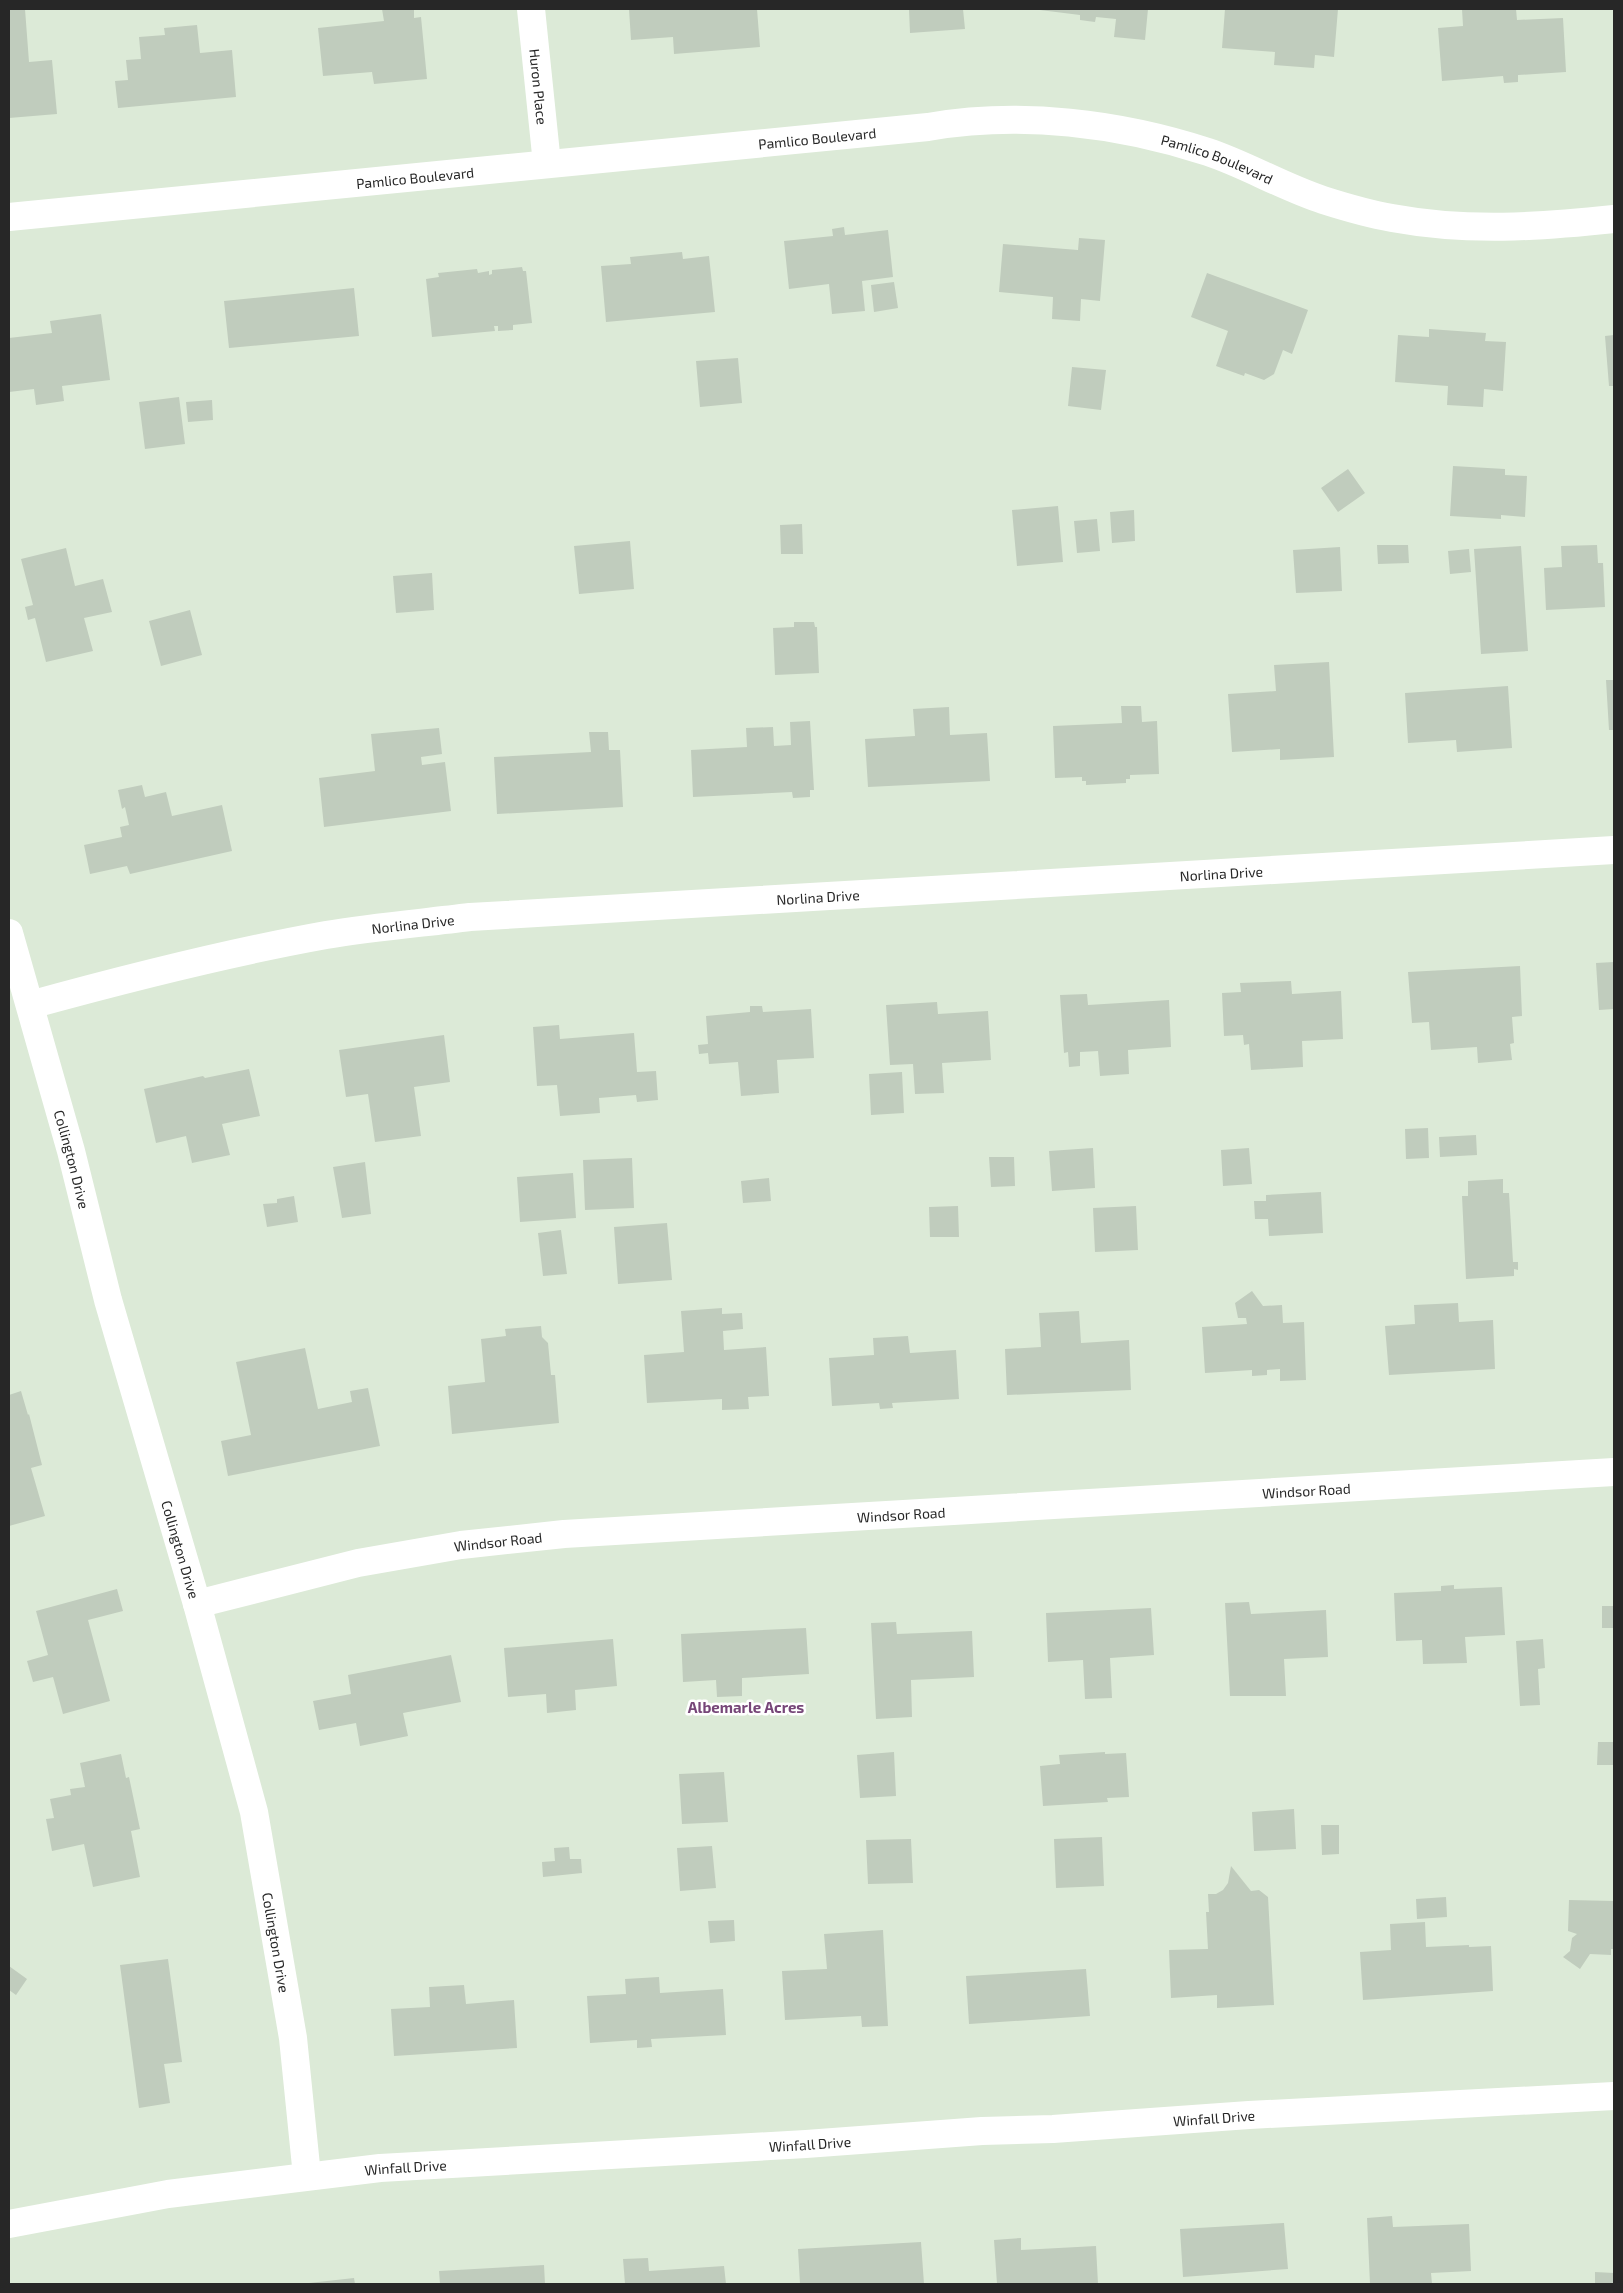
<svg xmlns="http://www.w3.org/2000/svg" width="1623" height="2293" viewBox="0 0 1623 2293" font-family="'Exo 2',sans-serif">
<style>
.building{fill:#c0ccbd}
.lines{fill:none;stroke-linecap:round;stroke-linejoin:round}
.minor{stroke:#fff;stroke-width:28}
.labels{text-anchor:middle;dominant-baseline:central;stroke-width:5;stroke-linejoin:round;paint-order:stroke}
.street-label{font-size:14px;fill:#272727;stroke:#fff}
.neighbourhood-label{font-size:15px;font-weight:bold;fill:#764678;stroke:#fff}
</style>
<rect width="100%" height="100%" fill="#dcead7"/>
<path class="building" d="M 9,9 L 25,9 L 29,62 L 52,60 L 57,114 L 9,118 Z
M 382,9 L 414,9 L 414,18 L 421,17 L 427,79 L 374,84 L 372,72 L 323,76 L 318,28 L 384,21 Z
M 629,9 L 757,9 L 760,47 L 674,54 L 673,37 L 631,40 Z
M 909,9 L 963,9 L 965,29 L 910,33 Z
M 1032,9 L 1148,9 L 1145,40 L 1114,37 L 1116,19 L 1096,17 L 1095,22 L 1080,20 L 1080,15 Z
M 1225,9 L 1338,9 L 1334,57 L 1315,55 L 1314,68 L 1274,65 L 1275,52 L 1222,48 Z
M 1462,9 L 1516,9 L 1517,20 L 1563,18 L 1566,72 L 1518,75 L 1518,82 L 1504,83 L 1503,76 L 1442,81 L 1438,28 L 1463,26 Z
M 197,25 L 200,53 L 232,50 L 236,97 L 118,108 L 115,81 L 128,80 L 126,60 L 141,59 L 139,37 L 165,35 L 164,28 Z
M 844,227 L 845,235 L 888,230 L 893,277 L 862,281 L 865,311 L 832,314 L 829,284 L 789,289 L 784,241 L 833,236 L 832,229 Z
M 1079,238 L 1105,240 L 1100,301 L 1081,299 L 1080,321 L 1052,319 L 1053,297 L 999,292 L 1003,244 L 1078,250 Z
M 682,252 L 683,259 L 709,256 L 715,312 L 606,322 L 601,266 L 631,264 L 630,257 Z
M 522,267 L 523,271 L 526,271 L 532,323 L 513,325 L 513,330 L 498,331 L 498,326 L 494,326 L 495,331 L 432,337 L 426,279 L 439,277 L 438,273 L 477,269 L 478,273 L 489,271 L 489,275 L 492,274 L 492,270 Z
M 1207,273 L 1308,310 L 1292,354 L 1283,350 L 1274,374 L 1264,380 L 1245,373 L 1244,376 L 1216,366 L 1228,331 L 1191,317 Z
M 894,282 L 898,308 L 874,312 L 871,285 Z
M 354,288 L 359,336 L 229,348 L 224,301 Z
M 101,314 L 110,380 L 62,386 L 64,401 L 36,405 L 34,389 L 9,392 L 9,338 L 52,333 L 50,321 Z
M 1429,329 L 1486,333 L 1485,341 L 1506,342 L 1503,391 L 1484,389 L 1483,407 L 1447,405 L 1448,386 L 1395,382 L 1398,335 L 1429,337 Z
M 1614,335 L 1614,386 L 1609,386 L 1605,336 Z
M 738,358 L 742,403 L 700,407 L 696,361 Z
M 1072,367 L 1106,370 L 1101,410 L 1068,406 Z
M 179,397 L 185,444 L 145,449 L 139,402 Z
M 212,400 L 213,420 L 188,422 L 186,402 Z
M 1453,466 L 1505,469 L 1505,475 L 1527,476 L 1525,517 L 1501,515 L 1501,519 L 1450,516 Z
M 1348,469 L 1365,493 L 1338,512 L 1321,488 Z
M 1058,506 L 1063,562 L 1017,566 L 1012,510 Z
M 1134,510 L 1135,541 L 1112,543 L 1110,512 Z
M 1097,519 L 1100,551 L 1077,553 L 1074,521 Z
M 802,524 L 803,554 L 781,554 L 780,525 Z
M 630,541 L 634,589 L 579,594 L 574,546 Z
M 1377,545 L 1408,545 L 1409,563 L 1378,564 Z
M 1597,545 L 1598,563 L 1603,563 L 1605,607 L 1546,610 L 1544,568 L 1562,567 L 1561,546 Z
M 1521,546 L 1528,651 L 1481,654 L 1474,549 Z
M 1340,547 L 1342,591 L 1296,593 L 1293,550 Z
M 66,548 L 75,586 L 103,579 L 112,612 L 84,618 L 93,651 L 46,662 L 35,618 L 28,620 L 25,607 L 33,605 L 21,559 Z
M 1469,549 L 1471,572 L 1450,574 L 1448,551 Z
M 432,573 L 434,610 L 396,613 L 393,576 Z
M 190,610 L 202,655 L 161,666 L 149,621 Z
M 794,622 L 814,622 L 815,627 L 817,627 L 819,673 L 775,675 L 773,628 L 794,627 Z
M 1329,662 L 1334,757 L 1280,760 L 1280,749 L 1232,752 L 1228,694 L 1276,691 L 1274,665 Z
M 1606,680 L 1614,680 L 1614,730 L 1609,730 Z
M 1508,686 L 1512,748 L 1457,752 L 1456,740 L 1408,743 L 1405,693 Z
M 1121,706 L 1141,706 L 1142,722 L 1157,721 L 1159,774 L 1130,775 L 1130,779 L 1126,779 L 1126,783 L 1086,785 L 1086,781 L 1082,781 L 1082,777 L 1055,778 L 1053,726 L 1122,723 Z
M 949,707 L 950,735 L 987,733 L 990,781 L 868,787 L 865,739 L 915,736 L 913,709 Z
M 810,721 L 814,790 L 810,790 L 810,797 L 793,798 L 792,792 L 693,797 L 691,750 L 747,747 L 746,728 L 773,727 L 774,746 L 791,745 L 790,722 Z
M 439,728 L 442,754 L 421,757 L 422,765 L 445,762 L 451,811 L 324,827 L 319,778 L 375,771 L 371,734 Z
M 589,732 L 608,732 L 609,750 L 620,750 L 623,807 L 497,814 L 494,757 L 591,752 Z
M 142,785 L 145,797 L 166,792 L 172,816 L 222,805 L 232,851 L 130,874 L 127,866 L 90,874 L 84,845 L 122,837 L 120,827 L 129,825 L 125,807 L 122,809 L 118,790 Z
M 1614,962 L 1614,1009 L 1599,1010 L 1596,963 Z
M 1520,966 L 1522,1016 L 1512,1017 L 1514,1043 L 1510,1044 L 1512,1060 L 1478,1063 L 1477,1047 L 1431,1050 L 1429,1022 L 1412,1023 L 1408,972 Z
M 1291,981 L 1292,994 L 1341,991 L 1343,1039 L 1302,1041 L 1303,1067 L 1251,1070 L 1249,1044 L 1244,1045 L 1243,1035 L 1224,1036 L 1222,993 L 1241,992 L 1240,983 Z
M 1087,994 L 1088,1005 L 1169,1000 L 1171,1047 L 1128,1050 L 1129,1074 L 1100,1076 L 1098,1051 L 1080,1052 L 1080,1066 L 1069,1067 L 1068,1052 L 1064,1053 L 1060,995 Z
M 937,1002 L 938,1014 L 988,1011 L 991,1060 L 942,1063 L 944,1093 L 915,1094 L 913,1064 L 890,1065 L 886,1005 Z
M 750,1006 L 762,1006 L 763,1012 L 811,1009 L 814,1058 L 777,1060 L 779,1093 L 741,1096 L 738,1062 L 709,1064 L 708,1053 L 699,1054 L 698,1045 L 708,1044 L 706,1016 L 750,1012 Z
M 559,1025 L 560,1039 L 634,1033 L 637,1072 L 656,1071 L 658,1100 L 637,1102 L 636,1095 L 599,1098 L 600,1113 L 560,1116 L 557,1085 L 537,1086 L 533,1027 Z
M 444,1035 L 450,1082 L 414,1087 L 421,1136 L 375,1142 L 368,1094 L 346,1097 L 339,1050 Z
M 249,1069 L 260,1116 L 222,1124 L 230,1155 L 192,1163 L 186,1136 L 156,1143 L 144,1089 L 203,1076 L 205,1078 Z
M 902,1072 L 904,1113 L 871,1115 L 869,1074 Z
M 1428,1128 L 1429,1158 L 1406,1159 L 1405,1129 Z
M 1476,1135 L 1477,1155 L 1440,1157 L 1439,1137 Z
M 1093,1148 L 1095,1188 L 1052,1191 L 1049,1151 Z
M 1249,1148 L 1252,1184 L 1223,1186 L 1221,1150 Z
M 989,1157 L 1014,1157 L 1015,1186 L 991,1187 Z
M 632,1158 L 634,1208 L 585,1210 L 583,1160 Z
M 365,1162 L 371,1214 L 342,1218 L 333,1167 Z
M 573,1173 L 576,1218 L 520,1222 L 517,1177 Z
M 769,1178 L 771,1201 L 743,1203 L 741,1181 Z
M 1503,1179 L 1503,1193 L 1509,1193 L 1513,1262 L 1518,1262 L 1518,1270 L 1514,1269 L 1514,1276 L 1466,1279 L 1462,1196 L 1468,1196 L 1468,1181 Z
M 1321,1192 L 1323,1233 L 1269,1236 L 1268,1219 L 1255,1219 L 1254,1201 L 1266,1201 L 1266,1195 Z
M 294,1196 L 298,1222 L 267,1227 L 263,1204 L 277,1203 L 277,1199 Z
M 958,1206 L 959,1237 L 930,1237 L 929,1207 Z
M 1136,1206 L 1138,1250 L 1095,1252 L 1093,1208 Z
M 667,1223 L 672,1280 L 618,1284 L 614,1227 Z
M 561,1230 L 567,1274 L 543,1276 L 538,1233 Z
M 1252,1291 L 1263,1306 L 1282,1305 L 1283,1323 L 1304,1322 L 1306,1380 L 1280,1381 L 1280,1369 L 1267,1370 L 1267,1375 L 1252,1376 L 1252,1370 L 1205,1373 L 1202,1327 L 1247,1324 L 1246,1318 L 1238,1318 L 1235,1303 Z
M 1458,1303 L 1459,1322 L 1493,1320 L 1495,1369 L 1389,1375 L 1385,1326 L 1415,1324 L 1414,1305 Z
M 722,1308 L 722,1314 L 742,1313 L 743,1329 L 723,1331 L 724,1350 L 766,1347 L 769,1396 L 748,1397 L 749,1409 L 722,1410 L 722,1399 L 647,1403 L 644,1355 L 684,1352 L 681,1311 Z
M 1079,1311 L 1081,1343 L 1129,1340 L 1131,1390 L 1007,1395 L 1005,1349 L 1041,1347 L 1039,1313 Z
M 541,1326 L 542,1337 L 548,1343 L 551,1375 L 555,1375 L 559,1423 L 452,1434 L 448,1386 L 485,1382 L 481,1339 L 506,1336 L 505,1329 Z
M 908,1336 L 910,1353 L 956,1350 L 959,1399 L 892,1403 L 893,1408 L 880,1409 L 879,1403 L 832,1406 L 829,1358 L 874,1355 L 873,1338 Z
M 305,1348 L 318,1409 L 352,1402 L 350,1391 L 368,1388 L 380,1446 L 228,1476 L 221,1441 L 251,1435 L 236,1362 Z
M 21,1391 L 28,1415 L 29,1414 L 42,1465 L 31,1468 L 45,1516 L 9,1526 L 9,1395 Z
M 1454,1585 L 1454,1589 L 1502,1587 L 1505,1635 L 1465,1637 L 1467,1663 L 1423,1664 L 1422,1640 L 1396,1641 L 1394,1593 L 1441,1591 L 1441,1586 Z
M 117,1589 L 123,1611 L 88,1620 L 110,1701 L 63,1714 L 53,1677 L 33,1682 L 27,1661 L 48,1655 L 36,1611 Z
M 1249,1602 L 1251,1614 L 1326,1610 L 1328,1657 L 1284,1659 L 1286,1696 L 1230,1696 L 1225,1603 Z
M 1602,1606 L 1614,1606 L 1614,1628 L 1602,1628 Z
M 1151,1608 L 1154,1655 L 1110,1658 L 1112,1698 L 1085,1699 L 1083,1660 L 1048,1662 L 1046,1613 Z
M 896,1622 L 897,1634 L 972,1631 L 974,1677 L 911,1680 L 912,1717 L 876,1719 L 871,1623 Z
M 806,1628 L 809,1674 L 742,1678 L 742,1696 L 717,1697 L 716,1680 L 683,1682 L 681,1634 Z
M 613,1639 L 617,1686 L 575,1690 L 576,1710 L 547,1713 L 546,1694 L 508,1697 L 504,1648 Z
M 1543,1639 L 1545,1668 L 1538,1669 L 1540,1705 L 1520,1706 L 1516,1641 Z
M 451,1655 L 461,1702 L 403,1713 L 408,1736 L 360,1746 L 356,1723 L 319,1730 L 313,1701 L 351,1694 L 348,1675 Z
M 1598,1742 L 1614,1742 L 1614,1765 L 1597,1765 Z
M 894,1752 L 896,1796 L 860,1798 L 857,1755 Z
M 1105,1752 L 1105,1754 L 1126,1753 L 1129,1797 L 1107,1798 L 1108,1802 L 1043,1806 L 1040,1766 L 1060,1764 L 1059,1755 Z
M 121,1754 L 126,1778 L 129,1777 L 140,1829 L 131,1831 L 140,1877 L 93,1887 L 84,1844 L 52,1851 L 46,1819 L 54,1818 L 50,1799 L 71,1795 L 70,1789 L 85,1787 L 80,1763 Z
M 724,1772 L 728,1822 L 682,1824 L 679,1774 Z
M 1294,1809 L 1296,1849 L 1254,1851 L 1252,1812 Z
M 1321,1825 L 1339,1825 L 1339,1854 L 1322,1855 Z
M 1102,1837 L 1104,1886 L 1056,1888 L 1054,1839 Z
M 911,1839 L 913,1883 L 868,1884 L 866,1840 Z
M 712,1846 L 716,1888 L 680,1891 L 677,1848 Z
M 569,1847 L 570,1859 L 581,1859 L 582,1873 L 543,1877 L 542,1862 L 555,1861 L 554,1848 Z
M 1231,1866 L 1251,1891 L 1259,1890 L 1268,1897 L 1274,2005 L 1217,2008 L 1217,1995 L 1171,1998 L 1169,1950 L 1208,1949 L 1206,1912 L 1209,1912 L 1208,1894 L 1216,1894 L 1223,1890 L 1228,1883 Z
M 1446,1897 L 1447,1917 L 1417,1919 L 1416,1899 Z
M 1569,1900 L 1614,1901 L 1614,1949 L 1611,1949 L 1611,1955 L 1590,1954 L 1580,1969 L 1563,1957 L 1570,1951 L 1572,1938 L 1577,1934 L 1568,1931 Z
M 734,1920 L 735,1941 L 710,1943 L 708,1921 Z
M 1425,1922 L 1426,1947 L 1469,1945 L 1469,1947 L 1491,1946 L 1493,1991 L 1363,2000 L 1360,1952 L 1391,1950 L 1390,1924 Z
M 883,1930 L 888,2026 L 862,2027 L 861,2016 L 785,2020 L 782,1971 L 827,1969 L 824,1934 Z
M 168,1959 L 182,2062 L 164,2064 L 170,2103 L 139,2108 L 120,1965 Z
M 9,1966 L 27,1979 L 16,1995 L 9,1990 Z
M 1086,1969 L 1090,2016 L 969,2024 L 966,1976 Z
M 659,1977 L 660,1993 L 723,1989 L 726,2035 L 651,2039 L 652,2047 L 637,2048 L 637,2040 L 590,2043 L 587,1996 L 626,1994 L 625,1979 Z
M 464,1985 L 466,2004 L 514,2000 L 517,2048 L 394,2056 L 391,2009 L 430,2007 L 429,1987 Z
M 1392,2216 L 1393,2227 L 1469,2224 L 1471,2271 L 1431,2273 L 1432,2284 L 1370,2284 L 1367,2218 Z
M 1284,2223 L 1288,2269 L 1183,2277 L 1180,2229 Z
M 1021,2238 L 1021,2250 L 1096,2246 L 1098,2284 L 997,2284 L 994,2240 Z
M 921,2242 L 924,2284 L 800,2284 L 798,2249 Z
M 648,2258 L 649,2271 L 724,2266 L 726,2284 L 625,2284 L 623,2259 Z
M 544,2265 L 545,2284 L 440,2284 L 439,2271 Z
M 1595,2272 L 1614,2273 L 1614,2284 L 1595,2284 Z
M 354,2278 L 355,2284 L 309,2284 L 309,2283 Z"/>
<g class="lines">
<g class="minor">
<path id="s1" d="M 531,9 L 547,164"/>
<path id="s2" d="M 9,217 L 928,127 C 1021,111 1119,123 1208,152 C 1247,165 1283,187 1323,200 C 1345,207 1369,214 1392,218 C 1468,232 1538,227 1614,219"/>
<path id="s3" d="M 9,933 L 71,1151 L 108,1300 L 197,1604 L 254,1812 L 293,2038 L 307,2176"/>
<path id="s4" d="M 30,1005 C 128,978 226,953 326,935 C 373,927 422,923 470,917 L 1614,850"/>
<path id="s5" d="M 197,1604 L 358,1563 L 461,1545 L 564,1534 L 1614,1472"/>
<path id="s6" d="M 9,2224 L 168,2194 L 380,2168 L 806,2144 L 982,2131 L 1053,2129 L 1249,2115 L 1614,2096"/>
</g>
</g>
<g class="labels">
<g class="street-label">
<text stroke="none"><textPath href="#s1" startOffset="78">Huron Place</textPath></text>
<text stroke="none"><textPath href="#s2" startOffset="812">Pamlico Boulevard</textPath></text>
<text stroke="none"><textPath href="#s2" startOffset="1218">Pamlico Boulevard</textPath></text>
<text stroke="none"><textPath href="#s2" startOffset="408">Pamlico Boulevard</textPath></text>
<text stroke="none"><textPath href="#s4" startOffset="1202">Norlina Drive</textPath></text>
<text stroke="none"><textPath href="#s4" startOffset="798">Norlina Drive</textPath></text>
<text stroke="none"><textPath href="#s4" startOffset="392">Norlina Drive</textPath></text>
<text stroke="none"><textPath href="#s3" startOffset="235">Collington Drive</textPath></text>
<text stroke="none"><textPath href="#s5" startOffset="1118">Windsor Road</textPath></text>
<text stroke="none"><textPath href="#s5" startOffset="712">Windsor Road</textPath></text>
<text stroke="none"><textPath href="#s5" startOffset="308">Windsor Road</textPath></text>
<text stroke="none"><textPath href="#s3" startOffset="640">Collington Drive</textPath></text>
<text stroke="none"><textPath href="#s3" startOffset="1045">Collington Drive</textPath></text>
<text stroke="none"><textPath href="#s6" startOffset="1211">Winfall Drive</textPath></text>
<text stroke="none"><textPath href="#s6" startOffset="806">Winfall Drive</textPath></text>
<text stroke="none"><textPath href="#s6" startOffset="401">Winfall Drive</textPath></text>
</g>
<g class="neighbourhood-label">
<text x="746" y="1707">Albemarle Acres</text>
</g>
</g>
<rect width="1623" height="2293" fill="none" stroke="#272727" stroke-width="20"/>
</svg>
